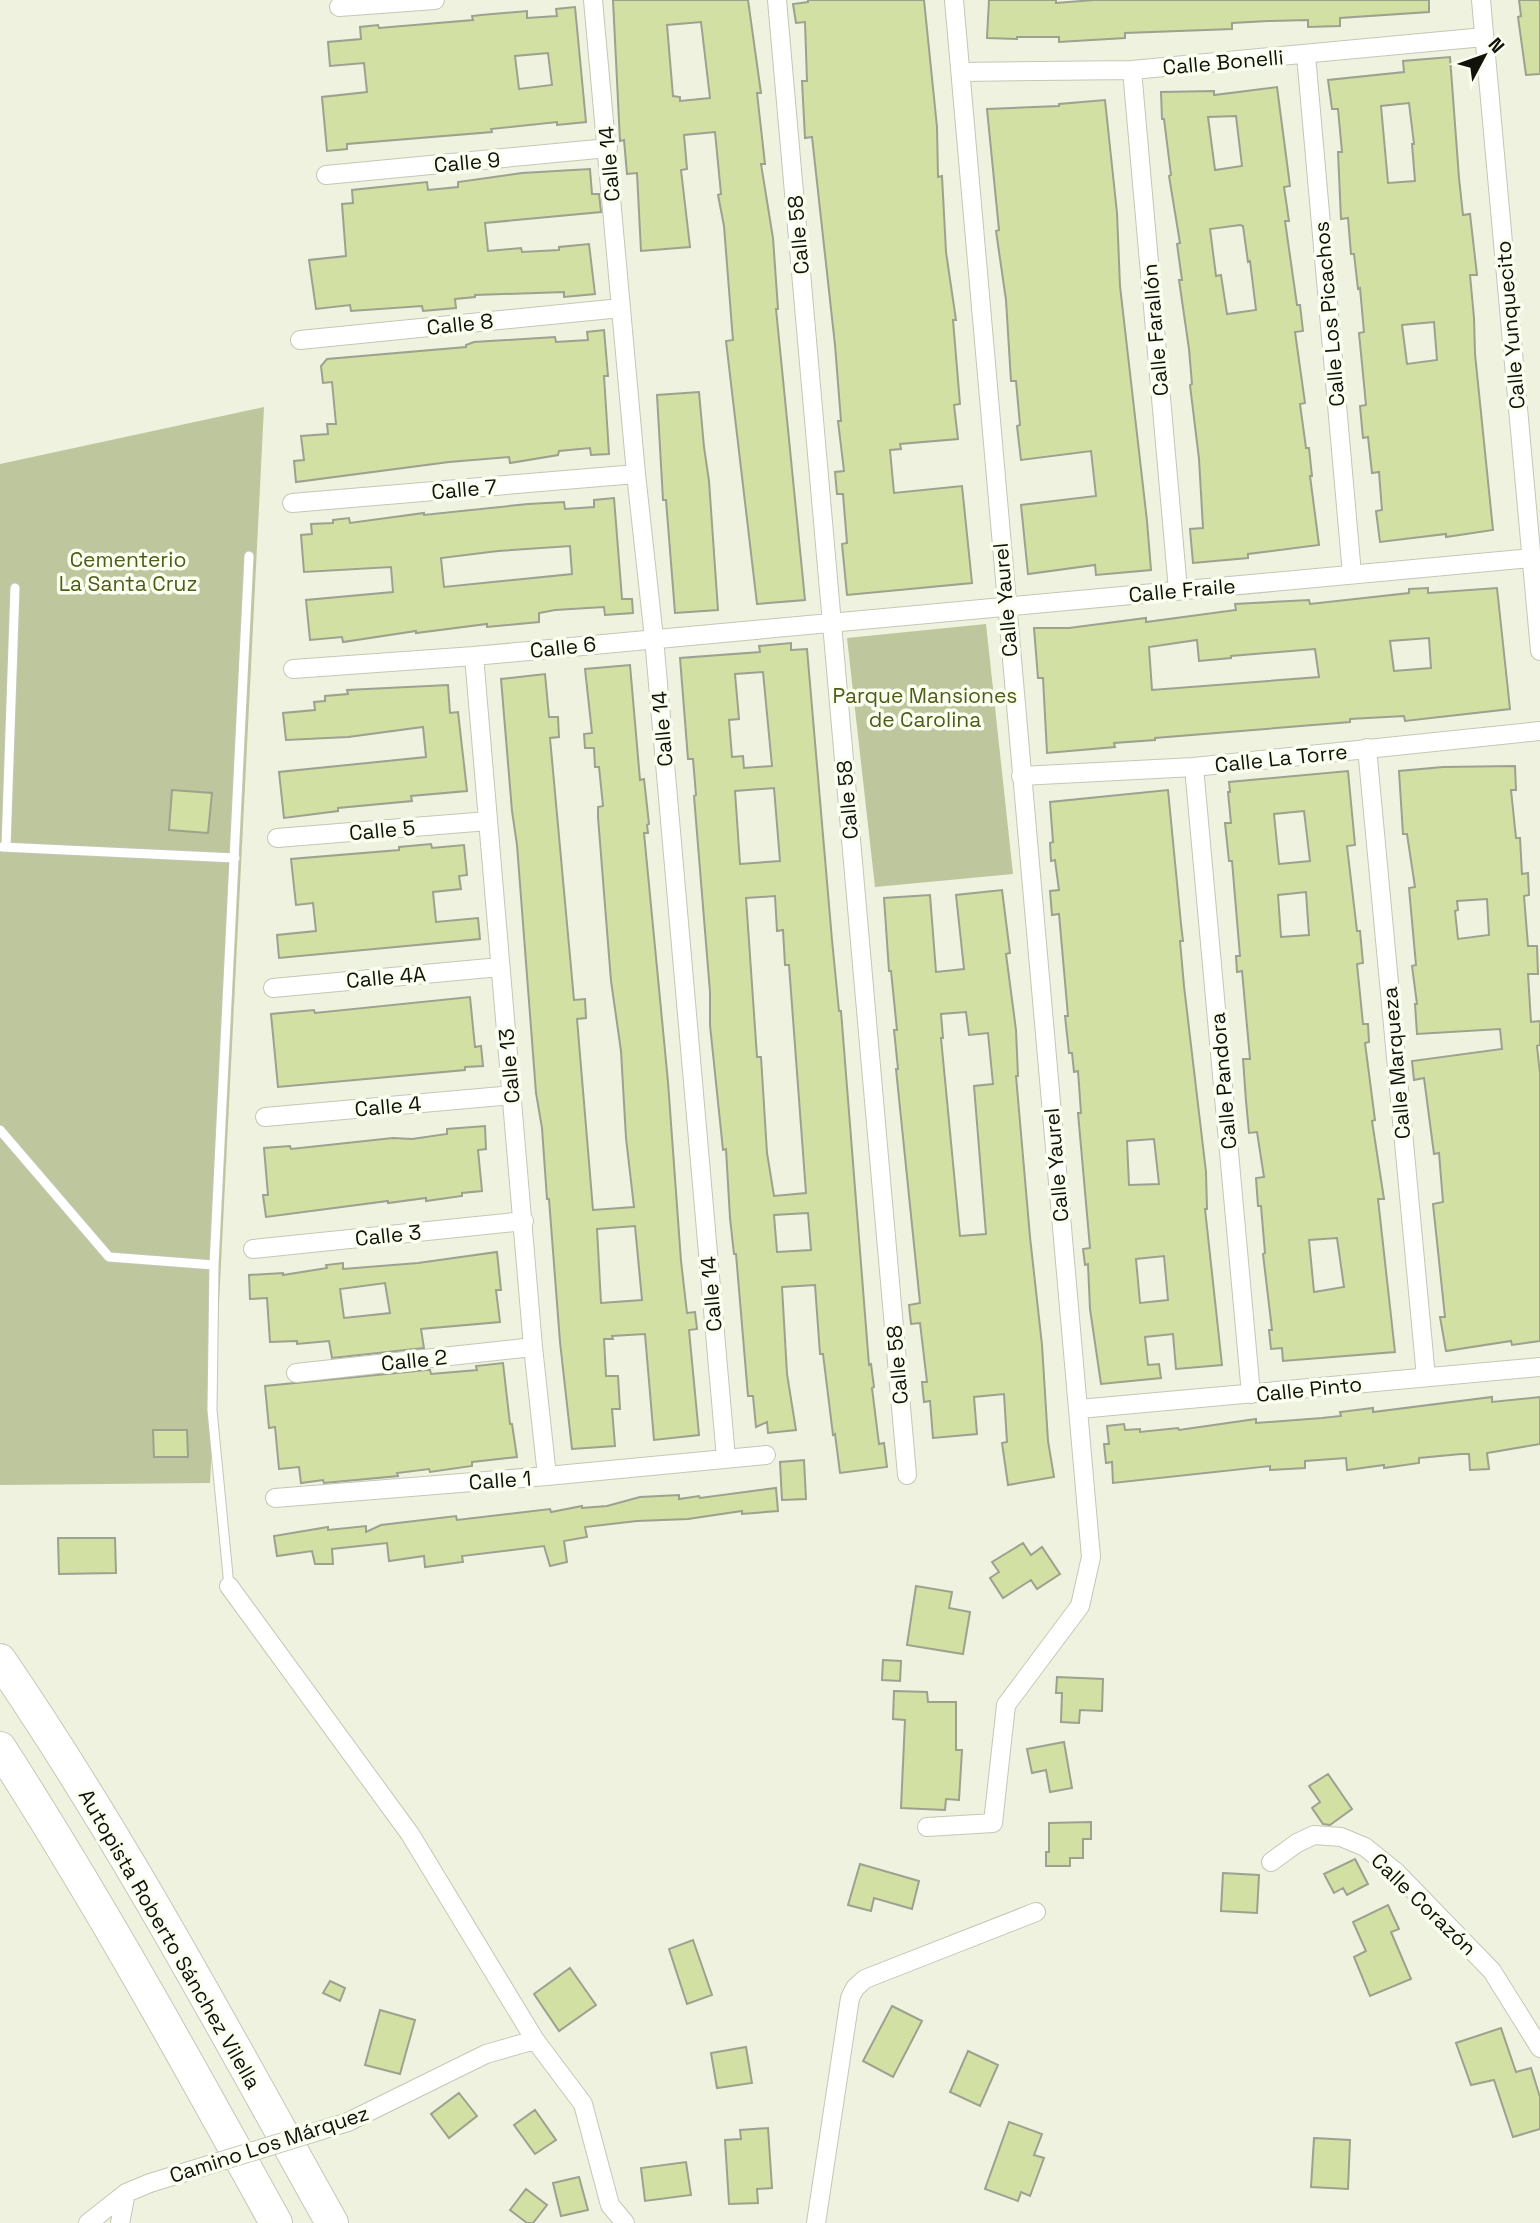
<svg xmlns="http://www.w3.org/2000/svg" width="1540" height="2223" viewBox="0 0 1540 2223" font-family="'Space Grotesk',sans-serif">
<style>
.green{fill:#bdc69c}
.building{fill:#d3e0a3;stroke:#9da190;stroke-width:2;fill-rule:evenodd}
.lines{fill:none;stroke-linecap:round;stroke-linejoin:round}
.lane-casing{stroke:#c3c8b5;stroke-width:11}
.street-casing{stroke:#c3c8b5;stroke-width:20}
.highway-casing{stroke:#c3c8b5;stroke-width:34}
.lane{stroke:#fff;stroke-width:9}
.street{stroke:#fff;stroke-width:18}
.highway{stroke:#fff;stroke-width:32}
.street-bridge-casing{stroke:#c3c8b5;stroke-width:20;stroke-linecap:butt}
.street-bridge{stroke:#fff;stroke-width:18}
.labels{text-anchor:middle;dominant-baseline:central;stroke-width:7;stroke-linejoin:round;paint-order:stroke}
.street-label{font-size:21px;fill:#11120c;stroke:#fbfff0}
.park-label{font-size:21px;fill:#505a19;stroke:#fbfff0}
</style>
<rect width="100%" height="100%" fill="#eef2df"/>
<path class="green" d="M 264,407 L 210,1483 L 0,1485 L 0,464 Z
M 986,624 L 1013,874 L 875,887 L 847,638 Z"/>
<path class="building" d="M 613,0 L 748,0 L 761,93 L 757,93 L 765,164 L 761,164 L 773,238 L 778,309 L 776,309 L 805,600 L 757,604 L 726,341 L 733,340 L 732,328 L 724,226 L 718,195 L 721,194 L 715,132 L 684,135 L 687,169 L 681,170 L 690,247 L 641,251 L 637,173 L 627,174 L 624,140 L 620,141 ZM 701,22 L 710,98 L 680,101 L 680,97 L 673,96 L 667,25 Z
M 808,0 L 924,0 L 937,127 L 938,177 L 942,176 L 946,252 L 956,320 L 953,320 L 960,404 L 954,405 L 958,439 L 900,444 L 901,449 L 890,450 L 894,493 L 962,486 L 972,583 L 847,595 L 842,544 L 847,543 L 843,494 L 837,494 L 835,472 L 844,471 L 838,421 L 841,421 L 835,345 L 812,137 L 805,138 L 802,81 L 807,81 L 805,22 L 796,23 L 793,4 L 808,2 Z
M 989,0 L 1056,0 L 1056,3 L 1094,0 L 1429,0 L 1429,12 L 1340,18 L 1340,26 L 1308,27 L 1308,20 L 1268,21 L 1232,23 L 1232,29 L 1125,33 L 1125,38 L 1059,42 L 1059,37 L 1017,37 L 1017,39 L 987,38 Z
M 1519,0 L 1540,0 L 1540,74 L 1526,75 L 1518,17 L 1521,16 Z
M 575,7 L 586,122 L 557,125 L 557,122 L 491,129 L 492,132 L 347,144 L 347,149 L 327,151 L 322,97 L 367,92 L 364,63 L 330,66 L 328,42 L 361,39 L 360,27 L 378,25 L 379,28 L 473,20 L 472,16 L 481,15 L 527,11 L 527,18 L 557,16 L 556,9 ZM 548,53 L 552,85 L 519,89 L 515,56 Z
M 1450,57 L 1459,178 L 1463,215 L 1470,214 L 1477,275 L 1470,275 L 1474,318 L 1475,354 L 1493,530 L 1446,537 L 1446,534 L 1380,542 L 1376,511 L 1382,510 L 1379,472 L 1372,473 L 1368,437 L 1363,438 L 1360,406 L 1366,405 L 1359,333 L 1364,332 L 1360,288 L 1358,289 L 1354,254 L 1351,254 L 1348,218 L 1341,219 L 1338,152 L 1342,152 L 1338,109 L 1332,109 L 1328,80 L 1404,72 L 1403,61 ZM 1409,103 L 1414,144 L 1412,144 L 1415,181 L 1388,183 L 1381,106 ZM 1434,322 L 1437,360 L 1407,364 L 1402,325 Z
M 1277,87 L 1290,186 L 1284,187 L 1289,221 L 1285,221 L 1297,305 L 1300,305 L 1303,331 L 1295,332 L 1305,403 L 1300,404 L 1306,448 L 1309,448 L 1312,476 L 1310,476 L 1319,545 L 1248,554 L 1248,558 L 1193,563 L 1190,529 L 1203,528 L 1199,459 L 1190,385 L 1192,384 L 1189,349 L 1179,280 L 1182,280 L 1177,244 L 1180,243 L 1169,176 L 1171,175 L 1164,119 L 1162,119 L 1161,92 L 1214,91 L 1214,95 ZM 1236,116 L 1242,166 L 1215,170 L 1208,117 ZM 1240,225 L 1243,226 L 1248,262 L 1250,261 L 1256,310 L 1227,314 L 1221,275 L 1216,276 L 1210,229 Z
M 1105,100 L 1117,213 L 1120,286 L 1147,521 L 1151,570 L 1096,575 L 1095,565 L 1028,574 L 1021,505 L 1096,496 L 1091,451 L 1021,460 L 1017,426 L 1020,425 L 1016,381 L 1011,381 L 1006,300 L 996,231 L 999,230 L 987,109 L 1059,106 L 1059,104 Z
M 590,169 L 592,194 L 599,194 L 601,212 L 485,223 L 488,251 L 521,248 L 522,252 L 559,250 L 559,247 L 589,244 L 595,294 L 564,297 L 564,292 L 475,295 L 475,297 L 455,299 L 456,308 L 423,311 L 422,306 L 351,311 L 350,305 L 316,309 L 309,260 L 346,256 L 342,204 L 353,203 L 352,190 L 427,182 L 428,190 L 458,187 L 458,182 L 522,173 Z
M 604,330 L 608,376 L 604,376 L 609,454 L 591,455 L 590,448 L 559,451 L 558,455 L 510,463 L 509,457 L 449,462 L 296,482 L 294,461 L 304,460 L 301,436 L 328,434 L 327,424 L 336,424 L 332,382 L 323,383 L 321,366 L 327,359 L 466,347 L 466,345 L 474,342 L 555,337 L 556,342 L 588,340 L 587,332 Z
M 699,392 L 704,447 L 709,481 L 718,610 L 675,613 L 666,500 L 663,500 L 657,395 Z
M 614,498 L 622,599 L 632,599 L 633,613 L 605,615 L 604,607 L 555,610 L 539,613 L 539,622 L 487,627 L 487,624 L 416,633 L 416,631 L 343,642 L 342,637 L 310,640 L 306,600 L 393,592 L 391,567 L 304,572 L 301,535 L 312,534 L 311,524 L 333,523 L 333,520 L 349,518 L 350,523 L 424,513 L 424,515 L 528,504 L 564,502 L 565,509 L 594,507 L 594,500 ZM 570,546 L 572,574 L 444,587 L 441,558 L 498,551 Z
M 1428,588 L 1428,593 L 1497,588 L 1510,709 L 1405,721 L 1404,716 L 1350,719 L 1350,722 L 1155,738 L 1155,740 L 1114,743 L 1115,747 L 1047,753 L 1043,678 L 1038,678 L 1034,628 L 1069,628 L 1146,618 L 1146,622 L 1236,610 L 1235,604 L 1309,600 L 1310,604 L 1409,593 L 1409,589 ZM 1429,638 L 1431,668 L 1394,671 L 1390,641 ZM 1197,640 L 1199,661 L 1231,658 L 1231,656 L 1315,649 L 1319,677 L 1152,690 L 1149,647 Z
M 791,643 L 791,650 L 807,649 L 832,940 L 839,1011 L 841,1011 L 869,1365 L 871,1364 L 874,1387 L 872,1388 L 879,1444 L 884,1443 L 887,1467 L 840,1473 L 835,1434 L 833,1435 L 823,1354 L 820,1354 L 815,1285 L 782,1287 L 787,1374 L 796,1430 L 768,1433 L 767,1422 L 756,1427 L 753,1396 L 748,1396 L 736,1254 L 734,1254 L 730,1218 L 726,1149 L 723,1150 L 710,1025 L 710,992 L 694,796 L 696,795 L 693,759 L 688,759 L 680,658 L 760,652 L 759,646 ZM 763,672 L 772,766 L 744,768 L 743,756 L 732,757 L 729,720 L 739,719 L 735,674 ZM 774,788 L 780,861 L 740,864 L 735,791 ZM 775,896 L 777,931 L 783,930 L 785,965 L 789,965 L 806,1193 L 774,1196 L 767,1153 L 761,1057 L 757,1057 L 746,898 ZM 808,1213 L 811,1250 L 777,1252 L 774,1215 Z
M 630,665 L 640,780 L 644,779 L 649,824 L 647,825 L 648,833 L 644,833 L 668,1082 L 681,1261 L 687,1313 L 695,1312 L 697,1329 L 689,1330 L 699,1435 L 654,1440 L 645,1334 L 612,1336 L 613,1339 L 604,1339 L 606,1376 L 618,1376 L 620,1409 L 612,1409 L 615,1446 L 572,1449 L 560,1342 L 549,1199 L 547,1199 L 542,1128 L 536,1093 L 517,845 L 512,811 L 501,679 L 545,674 L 549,717 L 558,717 L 559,737 L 550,738 L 574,1000 L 585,999 L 586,1018 L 577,1019 L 593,1210 L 634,1207 L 626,1138 L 621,1051 L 611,981 L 598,817 L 598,807 L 603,806 L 599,767 L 595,767 L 594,748 L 585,748 L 584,734 L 592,733 L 585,669 ZM 635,1226 L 642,1300 L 601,1303 L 597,1229 Z
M 448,685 L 450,713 L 458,712 L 467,791 L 411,796 L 412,801 L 338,808 L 338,811 L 284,818 L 279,772 L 426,757 L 423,727 L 348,737 L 286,740 L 283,713 L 315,710 L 314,702 L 325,701 L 325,696 L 348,694 L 347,690 Z
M 1515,766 L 1516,790 L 1511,790 L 1516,838 L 1520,838 L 1522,874 L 1528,873 L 1529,895 L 1524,896 L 1528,946 L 1537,946 L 1538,974 L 1528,974 L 1531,1022 L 1540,1021 L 1540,1045 L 1537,1046 L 1540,1074 L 1540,1341 L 1512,1345 L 1511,1341 L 1446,1351 L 1440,1317 L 1445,1317 L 1433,1204 L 1443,1202 L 1439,1153 L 1434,1154 L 1424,1078 L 1414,1080 L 1412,1061 L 1502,1049 L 1500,1029 L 1417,1034 L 1415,1004 L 1417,1004 L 1412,966 L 1416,965 L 1409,888 L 1415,887 L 1407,834 L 1403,834 L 1399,771 L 1443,767 ZM 1487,899 L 1489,935 L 1458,939 L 1455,911 L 1458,910 L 1457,901 Z
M 1348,771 L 1355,845 L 1347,846 L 1357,931 L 1360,931 L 1363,963 L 1357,964 L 1363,1024 L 1368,1024 L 1369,1042 L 1365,1043 L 1375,1120 L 1372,1121 L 1384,1199 L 1378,1199 L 1395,1352 L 1283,1361 L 1282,1348 L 1271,1349 L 1269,1330 L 1272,1330 L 1263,1254 L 1265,1253 L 1261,1206 L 1258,1206 L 1256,1178 L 1264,1177 L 1257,1132 L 1249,1133 L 1246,1101 L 1243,1059 L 1250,1059 L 1242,971 L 1237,972 L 1236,956 L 1240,956 L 1232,861 L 1229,861 L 1225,823 L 1231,823 L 1228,792 L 1230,792 L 1229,782 ZM 1304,811 L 1310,861 L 1279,864 L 1274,814 ZM 1306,892 L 1309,935 L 1281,937 L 1278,895 ZM 1337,1238 L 1344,1287 L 1314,1292 L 1309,1240 Z
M 172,790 L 212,793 L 208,833 L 169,830 Z
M 1168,790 L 1181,924 L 1183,941 L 1180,941 L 1184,986 L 1206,1172 L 1207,1209 L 1205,1209 L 1222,1365 L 1176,1369 L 1173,1334 L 1145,1337 L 1148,1365 L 1159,1364 L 1161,1378 L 1101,1384 L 1090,1309 L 1088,1264 L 1085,1265 L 1083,1249 L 1090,1248 L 1078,1113 L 1081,1113 L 1078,1071 L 1074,1072 L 1072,1053 L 1069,1053 L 1065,1016 L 1068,1016 L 1059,914 L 1052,915 L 1050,891 L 1059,890 L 1055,860 L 1051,861 L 1050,843 L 1053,842 L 1050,802 ZM 1154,1139 L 1159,1184 L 1129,1185 L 1127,1141 ZM 1164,1256 L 1168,1300 L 1140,1303 L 1136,1259 Z
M 431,844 L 432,848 L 464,845 L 467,875 L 459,876 L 461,889 L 433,892 L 436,922 L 478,918 L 480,939 L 279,958 L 277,935 L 316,931 L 313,903 L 296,905 L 291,859 L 399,850 L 399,847 Z
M 1002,890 L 1010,953 L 1006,954 L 1016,1030 L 1018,1076 L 1016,1076 L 1030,1237 L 1042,1345 L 1048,1441 L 1054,1477 L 1008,1485 L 1002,1443 L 1007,1442 L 1004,1394 L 974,1397 L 977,1434 L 933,1438 L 930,1401 L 924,1402 L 922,1382 L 927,1382 L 920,1323 L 911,1324 L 909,1305 L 920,1303 L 896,1069 L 898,1069 L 894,1030 L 897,1030 L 891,971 L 889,971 L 884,898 L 930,895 L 936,972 L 964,969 L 956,895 ZM 966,1012 L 969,1035 L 988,1033 L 993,1084 L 974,1086 L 986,1234 L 960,1236 L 941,1038 L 943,1038 L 941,1014 Z
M 470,997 L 475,1047 L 481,1046 L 483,1066 L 465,1067 L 465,1070 L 278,1087 L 271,1014 L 314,1010 L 315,1013 Z
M 485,1126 L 486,1149 L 478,1150 L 482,1191 L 462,1193 L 462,1196 L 426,1201 L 426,1198 L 388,1203 L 388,1201 L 266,1217 L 263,1195 L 268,1195 L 264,1148 L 290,1146 L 291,1149 L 393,1138 L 412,1139 L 447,1134 L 447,1129 Z
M 497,1252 L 501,1290 L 496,1290 L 500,1322 L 421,1329 L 424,1348 L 332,1358 L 329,1341 L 297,1344 L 297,1341 L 270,1342 L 267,1298 L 250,1299 L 249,1275 L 283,1273 L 283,1275 L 327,1268 L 326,1265 L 343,1263 L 343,1269 L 418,1263 ZM 385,1283 L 390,1313 L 344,1318 L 340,1289 Z
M 503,1363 L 510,1424 L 512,1424 L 517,1457 L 472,1462 L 472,1466 L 430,1472 L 429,1469 L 397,1473 L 398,1476 L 324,1483 L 323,1480 L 301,1483 L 299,1467 L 279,1469 L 275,1427 L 269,1428 L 265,1386 L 427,1370 L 430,1370 L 431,1374 L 477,1370 L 476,1366 Z
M 1492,1397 L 1492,1402 L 1540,1397 L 1540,1444 L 1487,1453 L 1489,1469 L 1470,1470 L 1469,1454 L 1461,1454 L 1419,1458 L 1419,1463 L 1384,1468 L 1384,1465 L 1347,1470 L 1346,1458 L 1305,1461 L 1305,1468 L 1270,1470 L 1270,1466 L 1113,1483 L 1112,1462 L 1106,1463 L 1104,1444 L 1109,1444 L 1107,1426 L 1124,1424 L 1125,1430 L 1140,1429 L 1140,1432 L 1178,1428 L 1179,1430 L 1256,1419 L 1256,1423 L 1322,1418 L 1341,1416 L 1340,1412 L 1373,1408 L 1373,1412 Z
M 153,1430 L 187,1430 L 188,1457 L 154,1457 Z
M 804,1460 L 806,1499 L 782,1500 L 780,1462 Z
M 776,1488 L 778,1511 L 742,1514 L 742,1511 L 688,1519 L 637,1521 L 585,1527 L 587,1537 L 564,1541 L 567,1562 L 550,1566 L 544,1546 L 462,1556 L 463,1562 L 425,1567 L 424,1556 L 389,1561 L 387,1543 L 332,1549 L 333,1564 L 315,1564 L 312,1551 L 277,1556 L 274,1536 L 328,1527 L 328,1530 L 366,1526 L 366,1532 L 381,1525 L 456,1516 L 457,1520 L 550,1509 L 551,1512 L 582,1506 L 582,1508 L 607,1506 L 640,1497 L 679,1495 L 679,1499 L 699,1496 L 700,1498 Z
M 58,1538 L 115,1538 L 116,1573 L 59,1574 Z
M 1023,1543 L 1031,1555 L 1042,1547 L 1060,1574 L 1037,1589 L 1031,1580 L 1003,1598 L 990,1578 L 999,1572 L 992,1562 Z
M 916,1586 L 952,1592 L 949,1608 L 970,1612 L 963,1654 L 907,1645 Z
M 883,1660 L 901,1661 L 900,1681 L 882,1680 Z
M 1057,1677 L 1103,1679 L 1102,1711 L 1080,1710 L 1079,1723 L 1061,1722 L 1062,1693 L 1056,1693 Z
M 894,1691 L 927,1692 L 928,1702 L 956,1702 L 956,1750 L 962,1750 L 959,1800 L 946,1799 L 945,1810 L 901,1808 L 905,1720 L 893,1719 Z
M 1064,1742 L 1072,1788 L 1050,1792 L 1046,1770 L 1032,1773 L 1027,1749 Z
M 1328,1774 L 1352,1809 L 1330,1825 L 1323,1824 L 1312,1808 L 1320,1802 L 1309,1786 Z
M 1091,1822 L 1091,1839 L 1083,1839 L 1083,1858 L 1070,1858 L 1070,1866 L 1046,1866 L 1046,1852 L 1049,1852 L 1049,1823 Z
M 1355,1859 L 1368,1884 L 1347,1895 L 1343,1888 L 1334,1893 L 1324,1874 Z
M 860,1864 L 919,1881 L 912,1909 L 874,1898 L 871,1911 L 848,1905 Z
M 1223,1873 L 1259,1875 L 1257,1913 L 1221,1911 Z
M 1388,1905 L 1399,1929 L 1391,1932 L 1411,1979 L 1370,1996 L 1354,1957 L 1366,1951 L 1353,1922 Z
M 693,1940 L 712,1995 L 687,2004 L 669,1949 Z
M 570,1968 L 596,2005 L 559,2031 L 534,1994 Z
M 330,1981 L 345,1988 L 340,2001 L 323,1993 Z
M 892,2006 L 922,2021 L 893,2077 L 863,2061 Z
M 380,2010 L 415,2020 L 400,2074 L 365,2065 Z
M 1501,2028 L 1516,2072 L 1531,2068 L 1540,2097 L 1540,2129 L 1513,2137 L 1494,2080 L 1471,2085 L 1456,2043 Z
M 746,2047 L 752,2083 L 717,2088 L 711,2053 Z
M 968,2051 L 998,2065 L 980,2106 L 950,2092 Z
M 459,2093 L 477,2116 L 449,2138 L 431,2114 Z
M 535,2110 L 556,2140 L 535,2154 L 514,2125 Z
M 1009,2122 L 1042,2134 L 1034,2155 L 1044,2158 L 1030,2196 L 1021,2192 L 1018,2201 L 985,2189 Z
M 768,2128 L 772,2188 L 757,2189 L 758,2203 L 729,2204 L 725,2140 L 741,2139 L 740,2130 Z
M 1314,2138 L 1350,2140 L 1348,2189 L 1311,2187 Z
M 686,2162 L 691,2195 L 645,2201 L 641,2168 Z
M 579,2177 L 588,2210 L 561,2216 L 553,2183 Z
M 526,2189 L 547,2205 L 533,2223 L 527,2223 L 510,2210 Z"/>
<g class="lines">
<defs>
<path id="lane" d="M 6,846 L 15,588
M 2,847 L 235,858
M 0,1130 L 109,1257 L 214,1265
M 229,1586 L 212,1410 L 214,1265 L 249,556"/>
<path id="street" d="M 593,0 L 636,474 L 654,638 L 726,1458
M 777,0 L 907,1475
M 1481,0 L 1540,651
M 339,7 L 435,0
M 1306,55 L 1352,574
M 1132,70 L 1178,590
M 961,72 L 1132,70 L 1484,37
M 326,175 L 608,148
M 300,340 L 621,308
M 292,503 L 636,474
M 474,656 L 533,1347 L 547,1476
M 293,669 L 474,656 L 1532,558
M 1367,748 L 1426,1377
M 1194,767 L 1251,1394
M 1021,776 L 1194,767 L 1540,731
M 277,838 L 488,821
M 273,988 L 500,967
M 265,1117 L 512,1095
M 253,1249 L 524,1221
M 296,1373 L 533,1347
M 1079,1409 L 1540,1367
M 275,1498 L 547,1476 L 766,1455
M 229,1586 L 410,1834 L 535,2040 L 583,2104 L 610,2205 L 625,2223
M 927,1827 L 993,1823 L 1006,1705 L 1080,1606 L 1091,1557 L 954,0
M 1271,1862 L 1297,1843 L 1314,1835 L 1341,1837 L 1365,1847 L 1396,1872 L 1492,1971 L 1540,2048
M 348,2122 L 486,2054 L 535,2040
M 88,2223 L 126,2193 L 150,2183
M 120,2223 L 126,2193
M 816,2223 L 850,1998 L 855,1988 L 865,1979 L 1036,1912"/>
<path id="highway" d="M 0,1660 C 123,1840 226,2033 332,2223
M 0,1748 C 99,1902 188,2063 276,2223"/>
</defs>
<use href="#lane" class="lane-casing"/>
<use href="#street" class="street-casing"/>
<use href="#highway" class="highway-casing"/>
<use href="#lane" class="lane"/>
<use href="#street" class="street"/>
<use href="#highway" class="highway"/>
<defs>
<path id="street-bridge" d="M 150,2183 L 348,2122"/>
</defs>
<use href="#street-bridge" class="street-bridge-casing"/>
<use href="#street-bridge" class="street-bridge"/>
</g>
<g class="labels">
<g class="street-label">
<text transform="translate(1223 62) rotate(-5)">Calle Bonelli</text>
<text transform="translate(467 162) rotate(-5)">Calle 9</text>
<text transform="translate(609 164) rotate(-95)">Calle 14</text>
<text transform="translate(798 235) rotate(-95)">Calle 58</text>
<text transform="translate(1329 314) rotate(-95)">Calle Los Picachos</text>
<text transform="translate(460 324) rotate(-6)">Calle 8</text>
<text transform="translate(1510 325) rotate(-95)">Calle Yunquecito</text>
<text transform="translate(1155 330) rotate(-95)">Calle Farallón</text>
<text transform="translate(464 489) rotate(-5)">Calle 7</text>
<text transform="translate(1182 590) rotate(-5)">Calle Fraile</text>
<text transform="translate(1005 600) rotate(-95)">Calle Yaurel</text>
<text transform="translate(563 647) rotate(-6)">Calle 6</text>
<text transform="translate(662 729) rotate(-95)">Calle 14</text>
<text transform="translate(1281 758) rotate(-6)">Calle La Torre</text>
<text transform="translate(847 800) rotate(-95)">Calle 58</text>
<text transform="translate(382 830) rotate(-5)">Calle 5</text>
<text transform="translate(386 977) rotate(-5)">Calle 4A</text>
<text transform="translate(1396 1063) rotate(-95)">Calle Marqueza</text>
<text transform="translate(509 1066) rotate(-95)">Calle 13</text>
<text transform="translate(1223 1081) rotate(-95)">Calle Pandora</text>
<text transform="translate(388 1106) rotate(-5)">Calle 4</text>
<text transform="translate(1056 1165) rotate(-95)">Calle Yaurel</text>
<text transform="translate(388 1235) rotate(-6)">Calle 3</text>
<text transform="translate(711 1294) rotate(-95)">Calle 14</text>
<text transform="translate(414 1360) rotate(-6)">Calle 2</text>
<text transform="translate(897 1365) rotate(-95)">Calle 58</text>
<text transform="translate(1309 1389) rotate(-6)">Calle Pinto</text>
<text transform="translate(500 1480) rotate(-4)">Calle 1</text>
<text transform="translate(1424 1904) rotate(44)">Calle Corazón</text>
<text transform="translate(170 1939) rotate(60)">Autopista Roberto Sánchez Vilella</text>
<text transform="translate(269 2144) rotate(-18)">Camino Los Márquez</text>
</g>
<g class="park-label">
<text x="128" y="559">Cementerio<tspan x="128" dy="24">La Santa Cruz</tspan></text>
<text x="925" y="695">Parque Mansiones<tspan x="925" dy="24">de Carolina</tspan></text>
</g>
</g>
<g transform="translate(1484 56) rotate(49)" stroke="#fbfff0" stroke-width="5" paint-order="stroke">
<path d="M0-5L12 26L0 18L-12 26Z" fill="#11120c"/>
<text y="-10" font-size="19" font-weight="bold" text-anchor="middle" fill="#11120c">N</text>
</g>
</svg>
